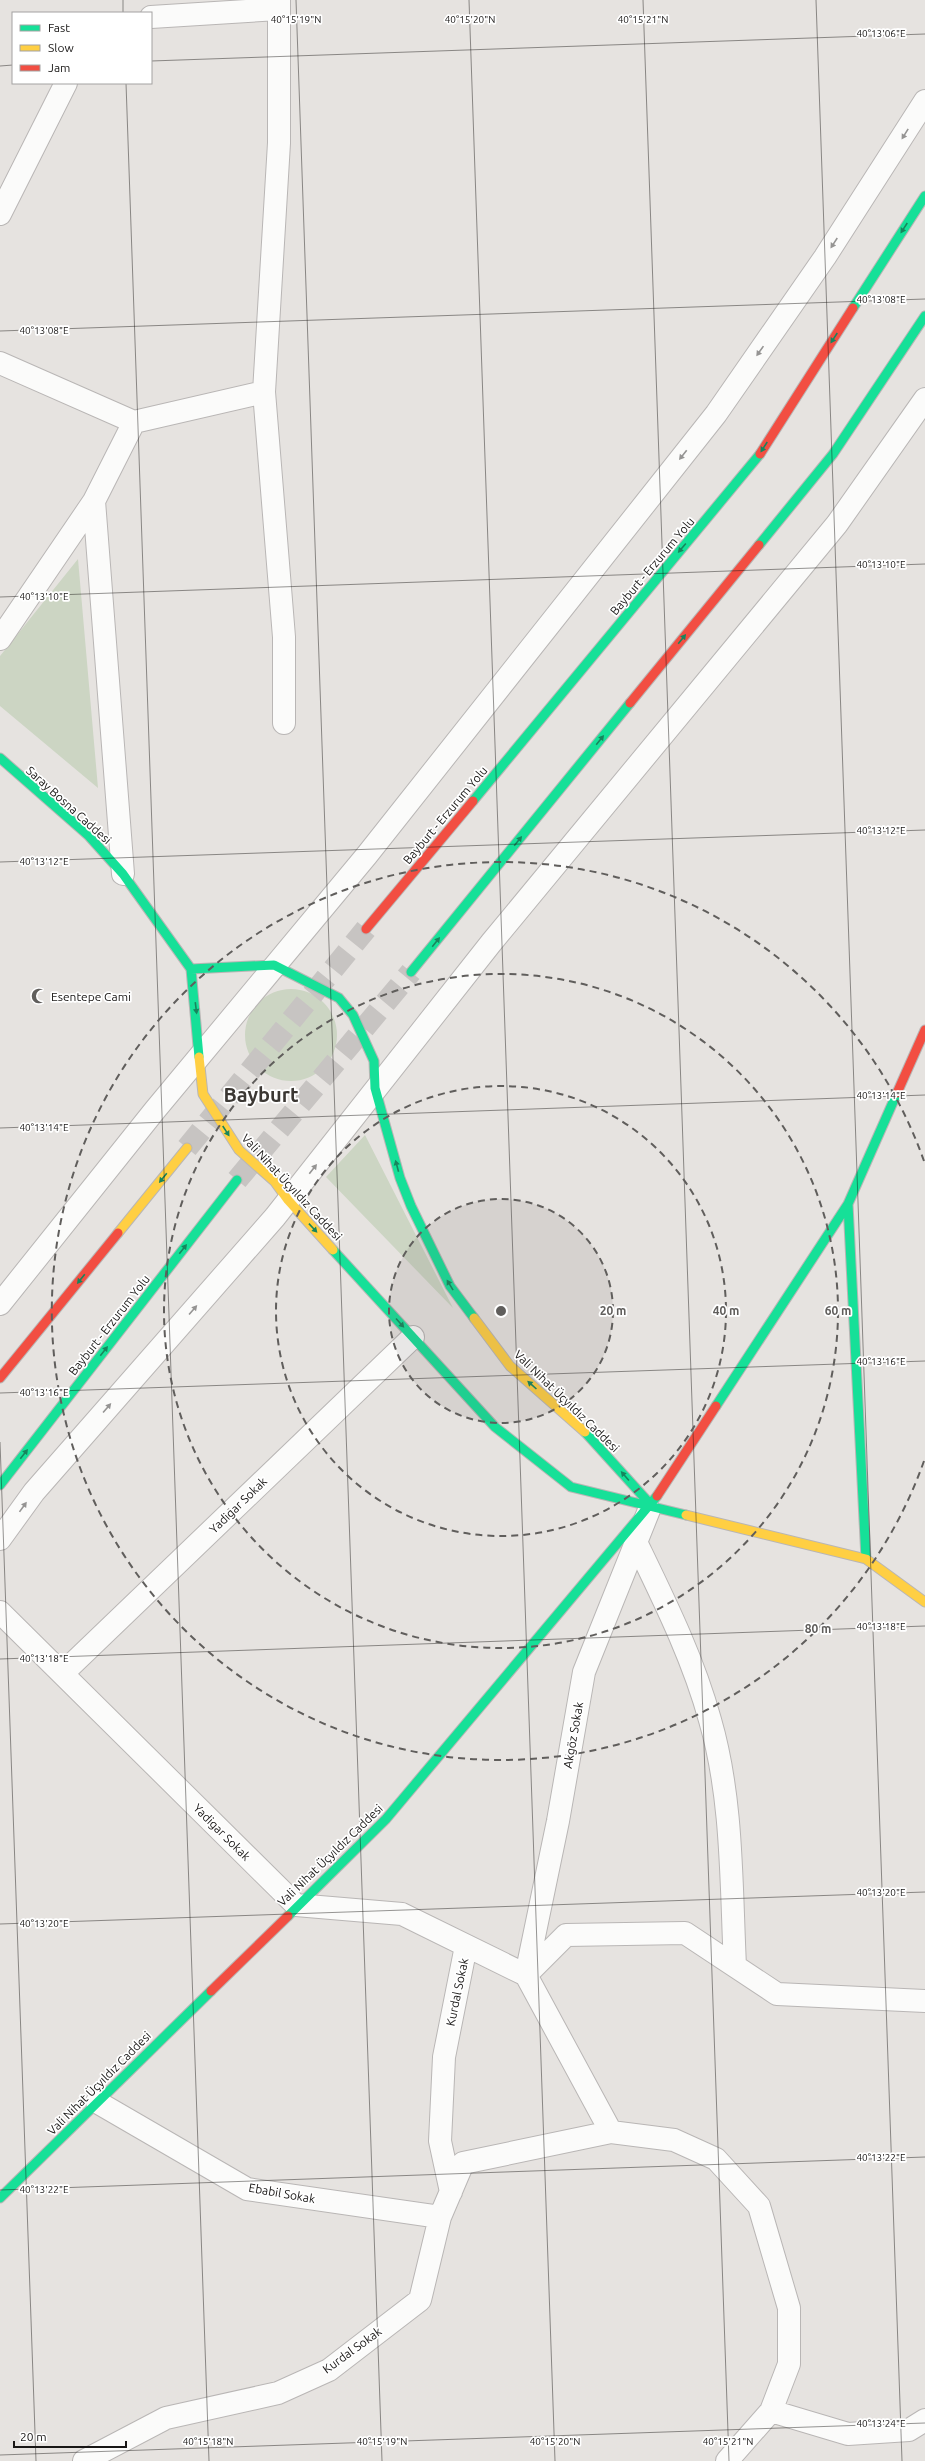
<svg xmlns="http://www.w3.org/2000/svg" width="925" height="2461" viewBox="0 0 925 2461" font-family="Ubuntu,sans-serif">
<style>
.green{fill:#ccd5c3}
.lines{fill:none;stroke-linecap:round;stroke-linejoin:round}
.highway-tunnel{stroke:#c7c4c2;stroke-width:22;stroke-dasharray:22 11;stroke-linecap:butt}
.street-casing{stroke:#b9b6b5;stroke-width:24}
.fast-casing{stroke:#b9b6b5;stroke-width:11}
.slow-casing{stroke:#b9b6b5;stroke-width:11}
.jam-casing{stroke:#b9b6b5;stroke-width:11}
.street{stroke:#fbfbfa;stroke-width:22}
.fast{stroke:#16e098;stroke-width:9}
.slow{stroke:#ffcf43;stroke-width:9}
.jam{stroke:#f24e42;stroke-width:9}
.oneway{fill:#959493}
.oneway2{fill:#17855d}
.ticks{fill:none;stroke:#181615;stroke-width:1;stroke-opacity:0.45}
.ring{fill:none;stroke:#605e5c;stroke-width:2;stroke-dasharray:7 5}
.labels{text-anchor:middle;dominant-baseline:central;stroke-width:3.5;stroke-linejoin:round;paint-order:stroke}
.street-label{font-size:12px;fill:#181615;stroke:#fff}
.poi-label{font-size:12px;fill:#181615;stroke:#fff;text-anchor:start}
.town-label{font-size:20px;font-weight:bold;fill:#3b3733;stroke:#fff}
.ticks-label{font-size:10px;text-anchor:middle;fill:#181615;stroke:#fff;stroke-width:3.5;stroke-linejoin:round;paint-order:stroke}
.centre{fill:#605e5c;stroke:#fff;stroke-width:2}
.ring-label{font-size:12px;text-anchor:middle;font-weight:bold;fill:#605e5c;stroke:#fff;stroke-width:3.5;stroke-linejoin:round;paint-order:stroke}
</style>
<rect width="100%" height="100%" fill="#e6e3e0"/>
<path class="green" d="M 78,559 L 98,788 L 0,706 L 0,656 Z
M245 1035a46 46 0 1 1 92 0a46 46 0 1 1-92 0Z
M 365,1135 L 453,1308 L 326,1177 Z"/>
<g class="lines">
<path class="highway-tunnel" d="M 187,1148 L 366,929
M 237,1180 L 411,972"/>
<defs>
<path id="street" d="M 279,0 L 279,143 L 264,392 L 284,637 L 284,723
M 151,17 L 278,9
M 0,214 L 66,83
M 0,363 L 134,422
M 94,501 L 123,874
M 0,639 L 94,501 L 134,422 L 264,392
M 0,1304 L 155,1110 L 367,855 L 716,414 L 825,257 L 925,101
M 0,1539 L 34,1492 L 275,1217 L 491,943 L 837,524 L 925,399
M 636,1542 C 664,1600 693,1658 710,1720 C 733,1799 731,1885 735,1966
M 0,1612 L 296,1905 L 402,1914 L 526,1975 L 611,2132
M 63,1673 L 413,1337
M 526,1975 L 558,1821 L 584,1672 L 649,1510
M 526,1975 L 566,1935 L 685,1933 L 777,1994 L 925,2001
M 97,2102 L 247,2189 L 440,2217
M 451,2192 L 440,2141 L 444,2057 L 466,1946
M 771,2411 L 848,2434 L 909,2430 L 925,2420
M 84,2461 L 166,2418 L 278,2393 L 329,2370 L 420,2300 L 440,2217 L 463,2163 L 611,2132 L 674,2140 L 716,2159 L 759,2206 L 789,2308 L 789,2364 L 771,2411 L 727,2461"/>
<path id="fast" d="M 853,308 L 925,196
M 759,545 L 833,454 L 925,316
M 0,758 L 88,835 L 123,874 L 191,969 L 199,1057
M 473,801 L 760,454
M 191,969 L 274,965 L 339,998 L 353,1015 L 374,1061 L 375,1088 L 400,1178 L 411,1206 L 450,1286 L 474,1318
M 411,972 L 630,703
M 848,1204 L 866,1559
M 333,1250 L 495,1427 L 571,1487 L 686,1515
M 716,1406 L 848,1204 L 897,1093
M 585,1432 L 651,1505
M 0,1485 L 237,1180
M 288,1916 L 386,1819 L 657,1496
M 0,2198 L 211,1991"/>
<path id="slow" d="M 199,1057 L 203,1094 L 239,1150 L 275,1182 L 288,1200 L 333,1250
M 118,1233 L 187,1148
M 474,1318 L 510,1366 L 585,1432
M 686,1515 L 866,1559 L 925,1602"/>
<path id="jam" d="M 760,454 L 853,308
M 630,703 L 759,545
M 366,929 L 473,801
M 897,1093 L 925,1030
M 0,1378 L 118,1233
M 657,1496 L 716,1406
M 211,1991 L 288,1916"/>
</defs>
<use href="#street" class="street-casing"/>
<use href="#fast" class="fast-casing"/>
<use href="#slow" class="slow-casing"/>
<use href="#jam" class="jam-casing"/>
<use href="#street" class="street"/>
<use href="#fast" class="fast"/>
<use href="#slow" class="slow"/>
<use href="#jam" class="jam"/>
</g>
<defs><path id="oneway-solid" d="M-6-.8H1V-3.2L6.5 0L1 3.2V.8H-6Z"/></defs>
<g class="oneway">
<use href="#oneway-solid" transform="translate(905 134) rotate(122)"/>
<use href="#oneway-solid" transform="translate(834 243) rotate(123)"/>
<use href="#oneway-solid" transform="translate(760 351) rotate(125)"/>
<use href="#oneway-solid" transform="translate(683 455) rotate(128)"/>
<use href="#oneway-solid" transform="translate(313 1169) rotate(-52)"/>
<use href="#oneway-solid" transform="translate(193 1310) rotate(-49)"/>
<use href="#oneway-solid" transform="translate(107 1408) rotate(-49)"/>
<use href="#oneway-solid" transform="translate(23 1507) rotate(-54)"/>
</g>
<g class="oneway2">
<use href="#oneway-solid" transform="translate(904 228) rotate(123)"/>
<use href="#oneway-solid" transform="translate(834 338) rotate(123)"/>
<use href="#oneway-solid" transform="translate(764 447) rotate(123)"/>
<use href="#oneway-solid" transform="translate(682 548) rotate(130)"/>
<use href="#oneway-solid" transform="translate(682 639) rotate(-51)"/>
<use href="#oneway-solid" transform="translate(600 740) rotate(-51)"/>
<use href="#oneway-solid" transform="translate(518 841) rotate(-51)"/>
<use href="#oneway-solid" transform="translate(436 942) rotate(-51)"/>
<use href="#oneway-solid" transform="translate(196 1008) rotate(83)"/>
<use href="#oneway-solid" transform="translate(226 1131) rotate(57)"/>
<use href="#oneway-solid" transform="translate(397 1166) rotate(-105)"/>
<use href="#oneway-solid" transform="translate(163 1178) rotate(129)"/>
<use href="#oneway-solid" transform="translate(313 1228) rotate(47)"/>
<use href="#oneway-solid" transform="translate(183 1249) rotate(-52)"/>
<use href="#oneway-solid" transform="translate(81 1279) rotate(129)"/>
<use href="#oneway-solid" transform="translate(450 1285) rotate(-121)"/>
<use href="#oneway-solid" transform="translate(400 1323) rotate(48)"/>
<use href="#oneway-solid" transform="translate(104 1351) rotate(-52)"/>
<use href="#oneway-solid" transform="translate(532 1385) rotate(-138)"/>
<use href="#oneway-solid" transform="translate(24 1454) rotate(-52)"/>
<use href="#oneway-solid" transform="translate(625 1476) rotate(-131)"/>
</g>
<path class="ticks" d="M 123,0 L 123,13M 296,0 L 382,2461M 469,0 L 555,2461M 643,0 L 729,2461M 816,0 L 902,2461M 151,61 L 925,34M 0,66 L 13,65M 126,83 L 209,2461M 0,331 L 925,299M 0,597 L 925,564M 0,862 L 925,830M 0,1128 L 925,1095M 0,1393 L 925,1361M 0,1442 L 36,2461M 0,1659 L 925,1626M 0,1924 L 925,1892M 0,2190 L 925,2157M 0,2455 L 925,2423"/>
<circle cx="501" cy="1311" r="112" fill="#605e5c" fill-opacity=".12"/>
<g class="ring">
<circle cx="501" cy="1311" r="112"/>
<circle cx="501" cy="1311" r="225"/>
<circle cx="501" cy="1311" r="337"/>
<path d="M924 1461A449 449 0 1 1 924 1161"/>
</g>
<defs>
<symbol id="mosque-bare" viewBox="-9 -9 18 18"><path d="M3.5-4.9A6 6 0 1 0 3.5 4.9A5 5 0 1 1 3.5-4.9Z" fill="#605e5c" stroke="#fff" stroke-width="2.5" paint-order="stroke"/></symbol>
</defs>
<g fill-rule="evenodd">
<use href="#mosque-bare" x="28" y="985" width="22" height="22"/>
</g>
<g class="labels">
<g class="street-label">
<text transform="translate(652 566) rotate(-50)">Bayburt - Erzurum Yolu</text>
<text transform="translate(69 805) rotate(42)">Saray Bosna Caddesi</text>
<text transform="translate(445 815) rotate(-50)">Bayburt - Erzurum Yolu</text>
<text transform="translate(292 1187) rotate(47)">Vali Nihat Üçyıldız Caddesi</text>
<text transform="translate(109 1325) rotate(-52)">Bayburt - Erzurum Yolu</text>
<text transform="translate(567 1401) rotate(44)">Vali Nihat Üçyıldız Caddesi</text>
<text transform="translate(238 1505) rotate(-44)">Yadigar Sokak</text>
<text transform="translate(573 1735) rotate(-80)">Akgöz Sokak</text>
<text transform="translate(222 1832) rotate(45)">Yadigar Sokak</text>
<text transform="translate(330 1855) rotate(-44)">Vali Nihat Üçyıldız Caddesi</text>
<text transform="translate(457 1992) rotate(-78)">Kurdal Sokak</text>
<text transform="translate(99 2083) rotate(-45)">Vali Nihat Üçyıldız Caddesi</text>
<text transform="translate(282 2193) rotate(10)">Ebabil Sokak</text>
<text transform="translate(352 2350) rotate(-36)">Kurdal Sokak</text>
</g>
<g class="poi-label">
<text x="51" y="996">Esentepe Cami</text>
</g>
<g class="town-label">
<text x="261" y="1094">Bayburt</text>
</g>
</g>
<g class="ticks-label">
<text x="296" y="23">40°15'19"N</text>
<text x="470" y="23">40°15'20"N</text>
<text x="643" y="23">40°15'21"N</text>
<text x="881" y="37">40°13'06"E</text>
<text x="881" y="303">40°13'08"E</text>
<text x="44" y="334">40°13'08"E</text>
<text x="881" y="568">40°13'10"E</text>
<text x="44" y="600">40°13'10"E</text>
<text x="881" y="834">40°13'12"E</text>
<text x="44" y="865">40°13'12"E</text>
<text x="881" y="1099">40°13'14"E</text>
<text x="44" y="1131">40°13'14"E</text>
<text x="881" y="1365">40°13'16"E</text>
<text x="44" y="1396">40°13'16"E</text>
<text x="881" y="1630">40°13'18"E</text>
<text x="44" y="1662">40°13'18"E</text>
<text x="881" y="1896">40°13'20"E</text>
<text x="44" y="1927">40°13'20"E</text>
<text x="881" y="2161">40°13'22"E</text>
<text x="44" y="2193">40°13'22"E</text>
<text x="881" y="2427">40°13'24"E</text>
<text x="208" y="2445">40°15'18"N</text>
<text x="382" y="2445">40°15'19"N</text>
<text x="555" y="2445">40°15'20"N</text>
<text x="728" y="2445">40°15'21"N</text>
</g>
<circle cx="501" cy="1311" r="6" class="centre"/>
<g class="ring-label">
<text x="613" y="1315">20 m</text>
<text x="726" y="1315">40 m</text>
<text x="838" y="1315">60 m</text>
<text x="818" y="1633">80 m</text>
</g>
<rect x="12" y="12" width="140" height="72" fill="#ffffff" stroke="#a3a2a1"/>
<rect x="20" y="25" width="20" height="6" fill="#16e098" stroke="#a3a2a1"/>
<text x="48" y="32" font-size="12" fill="#181615">Fast</text>
<rect x="20" y="45" width="20" height="6" fill="#ffcf43" stroke="#a3a2a1"/>
<text x="48" y="52" font-size="12" fill="#181615">Slow</text>
<rect x="20" y="65" width="20" height="6" fill="#f24e42" stroke="#a3a2a1"/>
<text x="48" y="72" font-size="12" fill="#181615">Jam</text>
<path d="M14 2441v6h112v-6" fill="none" stroke="#181615" stroke-width="2"/>
<text x="20" y="2441" font-size="12" fill="#181615" stroke="#ffffff" stroke-width="3" paint-order="stroke">20 m</text>
</svg>
